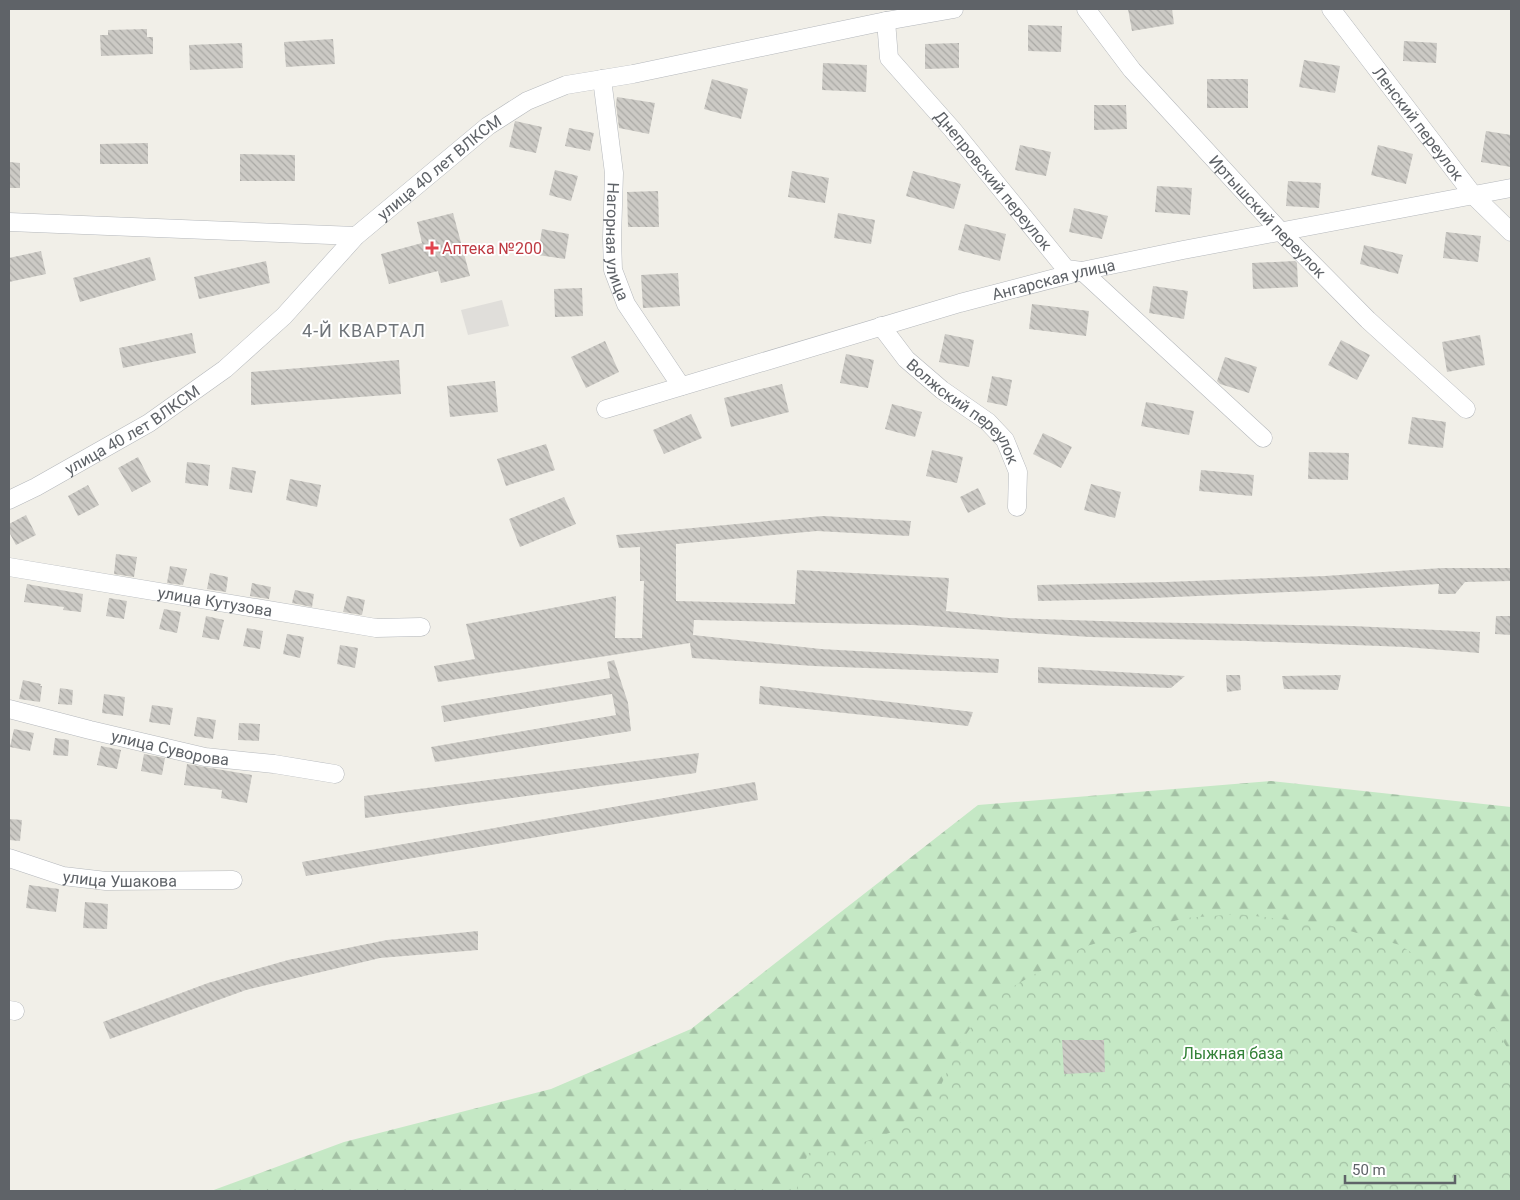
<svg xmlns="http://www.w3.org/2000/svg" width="1520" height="1200" viewBox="0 0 1520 1200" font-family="Roboto,sans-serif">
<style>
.industrial{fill:#e0deda}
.forest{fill:url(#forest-firs)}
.park{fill:url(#park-crowns)}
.building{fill:url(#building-back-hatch)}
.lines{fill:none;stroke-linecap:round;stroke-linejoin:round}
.minor-casing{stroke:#b5b8bc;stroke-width:19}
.minor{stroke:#fff;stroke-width:18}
.health-dot{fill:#e0444e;stroke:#fff;stroke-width:2}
.labels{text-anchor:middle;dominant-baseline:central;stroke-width:4;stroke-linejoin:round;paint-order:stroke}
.street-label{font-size:16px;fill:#5f6368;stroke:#fff}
.health-label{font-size:16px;fill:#be3a42;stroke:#fff;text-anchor:start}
.park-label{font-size:16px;fill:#348238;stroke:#fff}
.neighbourhood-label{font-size:18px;letter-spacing:1px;fill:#70757a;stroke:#fff}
</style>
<defs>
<pattern id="forest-firs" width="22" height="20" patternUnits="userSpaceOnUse" patternTransform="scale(1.25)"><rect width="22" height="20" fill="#c5e8c5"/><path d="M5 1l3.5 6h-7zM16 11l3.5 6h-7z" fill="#a3c0a4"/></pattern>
<pattern id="park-crowns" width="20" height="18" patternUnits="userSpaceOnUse" patternTransform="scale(1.25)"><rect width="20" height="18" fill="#c5e8c5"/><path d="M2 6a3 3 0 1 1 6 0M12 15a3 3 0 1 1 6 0" fill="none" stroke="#a3c0a4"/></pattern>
<pattern id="building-back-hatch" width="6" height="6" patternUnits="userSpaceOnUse" patternTransform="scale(1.25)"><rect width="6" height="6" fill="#cccac5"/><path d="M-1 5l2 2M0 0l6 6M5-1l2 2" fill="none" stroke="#a9a8a4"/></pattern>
</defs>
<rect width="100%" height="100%" fill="#f1efe8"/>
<path class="industrial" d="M 502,300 L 509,326 L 468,335 L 461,310 Z"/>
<path class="forest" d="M 1271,781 L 1511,807 L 1511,1191 L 211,1191 L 344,1142 L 551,1089 L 691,1029 L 978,805 Z"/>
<path class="park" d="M 1238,914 L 1325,924 L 1400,945 L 1476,996 L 1511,1054 L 1511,1191 L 796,1191 L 808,1153 L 839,1151 L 892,1132 L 938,1092 L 959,1045 L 989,1000 L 1083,947 L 1185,918 Z"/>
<path class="building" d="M 1128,9 L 1172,9 L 1174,24 L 1132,31 Z
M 1028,25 L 1062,26 L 1061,52 L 1028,51 Z
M 147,29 L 147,37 L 153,37 L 153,54 L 101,56 L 100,35 L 108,35 L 108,30 Z
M 333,39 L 335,64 L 286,67 L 284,42 Z
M 1404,41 L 1437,43 L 1436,63 L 1403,61 Z
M 242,43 L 243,68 L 190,70 L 189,45 Z
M 959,43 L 959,68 L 925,69 L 925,44 Z
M 1304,60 L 1340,66 L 1335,93 L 1299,87 Z
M 823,63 L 867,65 L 866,92 L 822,90 Z
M 712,79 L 748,89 L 741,119 L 704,109 Z
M 1207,79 L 1248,79 L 1248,108 L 1207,108 Z
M 617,97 L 655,103 L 649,134 L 619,128 L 616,104 Z
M 1094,105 L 1126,105 L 1127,129 L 1094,130 Z
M 515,121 L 542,127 L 536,153 L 509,147 Z
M 569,128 L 594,133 L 590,151 L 565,146 Z
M 1486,131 L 1511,135 L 1511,167 L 1481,162 Z
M 148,143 L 148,164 L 100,164 L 100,144 Z
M 1020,145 L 1051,152 L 1046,176 L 1015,170 Z
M 1378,145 L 1413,154 L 1406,184 L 1371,175 Z
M 240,154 L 295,155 L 295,181 L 240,181 Z
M 9,162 L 20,163 L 20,188 L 9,188 Z
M 555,170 L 578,176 L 571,201 L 549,195 Z
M 792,171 L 829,178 L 825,203 L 788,197 Z
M 913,171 L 961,184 L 954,209 L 906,196 Z
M 1288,181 L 1321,183 L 1319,208 L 1286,206 Z
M 1157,186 L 1192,188 L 1190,215 L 1155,212 Z
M 658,191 L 659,227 L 628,227 L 627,192 Z
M 1074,208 L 1108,216 L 1102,239 L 1069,232 Z
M 453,213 L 470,276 L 441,283 L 438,271 L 389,284 L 381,254 L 422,243 L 417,222 Z
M 838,213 L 875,220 L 871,244 L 834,238 Z
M 965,224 L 1006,234 L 1000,261 L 958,250 Z
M 542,229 L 569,234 L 565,259 L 538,255 Z
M 1446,232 L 1481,236 L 1478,262 L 1443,258 Z
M 1364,245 L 1403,255 L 1398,274 L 1360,264 Z
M 41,251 L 46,274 L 9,282 L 9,258 Z
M 150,257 L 156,280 L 80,302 L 73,278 Z
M 266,261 L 270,283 L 199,299 L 194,277 Z
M 1295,261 L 1297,263 L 1298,287 L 1253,289 L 1252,263 Z
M 678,273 L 680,306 L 643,308 L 641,275 Z
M 1153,286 L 1188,291 L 1184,319 L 1149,313 Z
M 582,288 L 583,316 L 555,317 L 554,289 Z
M 1032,304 L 1089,311 L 1086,336 L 1029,329 Z
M 192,333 L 196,353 L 123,368 L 119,348 Z
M 945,334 L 974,340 L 969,367 L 939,362 Z
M 1480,335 L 1485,365 L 1447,372 L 1442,342 Z
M 1341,340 L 1370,355 L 1357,380 L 1328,365 Z
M 605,341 L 619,372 L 586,388 L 571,357 Z
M 846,354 L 874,360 L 868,388 L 840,383 Z
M 1225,357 L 1257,367 L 1249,393 L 1220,384 L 1217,381 Z
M 399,360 L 401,394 L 251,405 L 251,372 Z
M 992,376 L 1012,380 L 1007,406 L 987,402 Z
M 495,381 L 498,412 L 450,417 L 447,386 Z
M 782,384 L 789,412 L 731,427 L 724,398 Z
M 1146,402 L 1194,411 L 1189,435 L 1141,426 Z
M 892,404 L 922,412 L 915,437 L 885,429 Z
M 691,414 L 702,438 L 664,454 L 653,430 Z
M 1412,417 L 1446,422 L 1443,448 L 1408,444 Z
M 1043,433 L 1072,447 L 1061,468 L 1033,454 Z
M 546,444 L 555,470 L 506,486 L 497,459 Z
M 932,450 L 963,457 L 957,483 L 926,476 Z
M 1309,452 L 1349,453 L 1348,480 L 1308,479 Z
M 138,457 L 151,482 L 132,492 L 118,468 Z
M 187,462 L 210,465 L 208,486 L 185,483 Z
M 232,467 L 256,471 L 252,493 L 229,489 Z
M 1201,470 L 1254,475 L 1252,496 L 1199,491 Z
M 290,479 L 321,485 L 317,507 L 286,500 Z
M 1091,484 L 1121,492 L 1115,518 L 1084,510 Z
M 88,485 L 99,505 L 78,516 L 68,496 Z
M 978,488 L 986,504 L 968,513 L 960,497 Z
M 564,497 L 576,524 L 520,547 L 509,519 Z
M 26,515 L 36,535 L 16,545 L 9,532 L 9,524 Z
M 823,516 L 911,521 L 909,536 L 817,531 L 676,544 L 676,601 L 795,604 L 797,570 L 949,578 L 946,611 L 1009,618 L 1131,622 L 1352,626 L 1480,632 L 1479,653 L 1406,647 L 1248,641 L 1090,637 L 913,625 L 694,620 L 693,635 L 821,649 L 999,659 L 998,673 L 814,666 L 692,658 L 690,643 L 438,682 L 434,666 L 475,659 L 466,624 L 616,596 L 615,638 L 642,638 L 644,581 L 640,581 L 640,547 L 619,548 L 616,535 Z
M 116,554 L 137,557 L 134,577 L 114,574 Z
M 170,566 L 187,569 L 183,585 L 167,583 Z
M 1442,568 L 1511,568 L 1511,581 L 1465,582 L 1455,594 L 1438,594 L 1439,584 L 1313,591 L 1129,599 L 1038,601 L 1037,585 L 1166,582 L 1325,576 Z
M 210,573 L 228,577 L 226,592 L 207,589 Z
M 252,583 L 271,587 L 269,599 L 250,596 Z
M 27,584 L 83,594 L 81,612 L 63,610 L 64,607 L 24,602 Z
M 295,590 L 314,594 L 312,607 L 292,603 Z
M 347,596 L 365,600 L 362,615 L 343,612 Z
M 109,598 L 127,601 L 124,619 L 106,616 Z
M 164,609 L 181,612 L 177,633 L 159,629 Z
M 206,616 L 224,620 L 219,640 L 202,637 Z
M 1496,616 L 1511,616 L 1511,635 L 1495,634 Z
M 247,628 L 263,631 L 260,649 L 243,646 Z
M 287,634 L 304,637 L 300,658 L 283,654 Z
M 340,645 L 358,648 L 355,668 L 337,664 Z
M 614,660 L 628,703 L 631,731 L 435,762 L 431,747 L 616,715 L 612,694 L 444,722 L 441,706 L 610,678 L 607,662 Z
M 1038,667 L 1185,676 L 1171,688 L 1038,683 Z
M 1226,675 L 1240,675 L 1241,690 L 1227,692 Z
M 1341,675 L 1338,690 L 1284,689 L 1282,676 Z
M 23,680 L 41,684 L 40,686 L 42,686 L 40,702 L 19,699 Z
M 760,686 L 973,712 L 968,726 L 759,704 Z
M 60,688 L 73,690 L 72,705 L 58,704 Z
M 104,694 L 125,697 L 123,716 L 102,713 Z
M 152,705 L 173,708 L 170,725 L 149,722 Z
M 197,717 L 216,720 L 213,739 L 194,736 Z
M 239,723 L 260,724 L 259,741 L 238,740 Z
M 14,729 L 34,733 L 30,751 L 10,747 Z
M 55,738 L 69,740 L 68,756 L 53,755 Z
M 101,746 L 121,750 L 117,769 L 97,765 Z
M 699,753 L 696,773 L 365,818 L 364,796 Z
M 144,754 L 165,758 L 162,775 L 141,771 Z
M 187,764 L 252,775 L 247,803 L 221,798 L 222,790 L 184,785 Z
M 755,782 L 758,800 L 306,876 L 302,862 Z
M 9,819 L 22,820 L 20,841 L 9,840 Z
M 29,885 L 59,889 L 56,912 L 26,908 Z
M 85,902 L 108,904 L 107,929 L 83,928 Z
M 478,931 L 478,950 L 380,958 L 246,990 L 110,1039 L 103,1022 L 208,983 L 288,960 L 387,940 Z
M 1062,1040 L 1104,1040 L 1105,1072 L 1064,1074 Z"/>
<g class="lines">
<defs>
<g id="minor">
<path id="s1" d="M 1086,9 L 1132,70 L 1281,232 L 1368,320 L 1466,409"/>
<path id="s2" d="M 1331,9 L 1474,196 L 1511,232"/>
<path id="s3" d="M 886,21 L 889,58 L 952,129 L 1066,269 L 1082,271 L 1263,438"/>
<path id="s4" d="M 602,79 L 614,173 L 612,238 L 613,270 L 626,304 L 681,386"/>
<path d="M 9,222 L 356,236"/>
<path id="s5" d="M 881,326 L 906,359 L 942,390 L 988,422 L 1005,440 L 1018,472 L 1017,507"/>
<path id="s6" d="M 606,409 L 960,303 L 1082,271 L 1183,250 L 1511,188"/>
<path id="s7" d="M 9,500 L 36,487 L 149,423 L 225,369 L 284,316 L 356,236 L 488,126 L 527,101 L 566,85 L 633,74 L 886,21 L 954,9"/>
<path id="s8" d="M 9,567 L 376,628 L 421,627"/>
<path id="s9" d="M 9,709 L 90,730 L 205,757 L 274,764 L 335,774"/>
<path id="s10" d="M 9,858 L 63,876 L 106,881 L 233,880"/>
<path d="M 9,1010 L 15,1011"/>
</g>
</defs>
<use href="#minor" class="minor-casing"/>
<use href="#minor" class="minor"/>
</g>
<path class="health-dot" d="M429.5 240.5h5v5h5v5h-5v5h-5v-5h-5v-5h5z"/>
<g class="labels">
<g class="street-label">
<text stroke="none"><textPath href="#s2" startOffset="144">Ленский переулок</textPath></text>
<text stroke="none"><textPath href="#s7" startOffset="548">улица 40 лет ВЛКСМ</textPath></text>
<text stroke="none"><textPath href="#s3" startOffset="198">Днепровский переулок</textPath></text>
<text stroke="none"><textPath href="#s1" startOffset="276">Иртышский переулок</textPath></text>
<text stroke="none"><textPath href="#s4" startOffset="164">Нагорная улица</textPath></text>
<text stroke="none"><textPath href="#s6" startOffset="466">Ангарская улица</textPath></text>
<text stroke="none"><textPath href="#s5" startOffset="120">Волжский переулок</textPath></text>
<text stroke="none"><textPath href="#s7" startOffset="142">улица 40 лет ВЛКСМ</textPath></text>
<text stroke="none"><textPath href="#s8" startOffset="209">улица Кутузова</textPath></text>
<text stroke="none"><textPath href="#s9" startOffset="166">улица Суворова</textPath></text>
<text stroke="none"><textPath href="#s10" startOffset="114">улица Ушакова</textPath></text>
</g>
<g class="health-label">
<text x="442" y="248">Аптека №200</text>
</g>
<g class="park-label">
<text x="1233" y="1053">Лыжная база</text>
</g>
<g class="neighbourhood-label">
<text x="364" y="330">4-Й КВАРТАЛ</text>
</g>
</g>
<rect width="1520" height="1200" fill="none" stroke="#5f6368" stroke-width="20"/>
<path d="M1345 1175v8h110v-8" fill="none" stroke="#5f6368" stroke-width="2.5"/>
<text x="1352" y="1175" font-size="15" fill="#5f6368" stroke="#ffffff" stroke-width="4" paint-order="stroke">50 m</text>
</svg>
